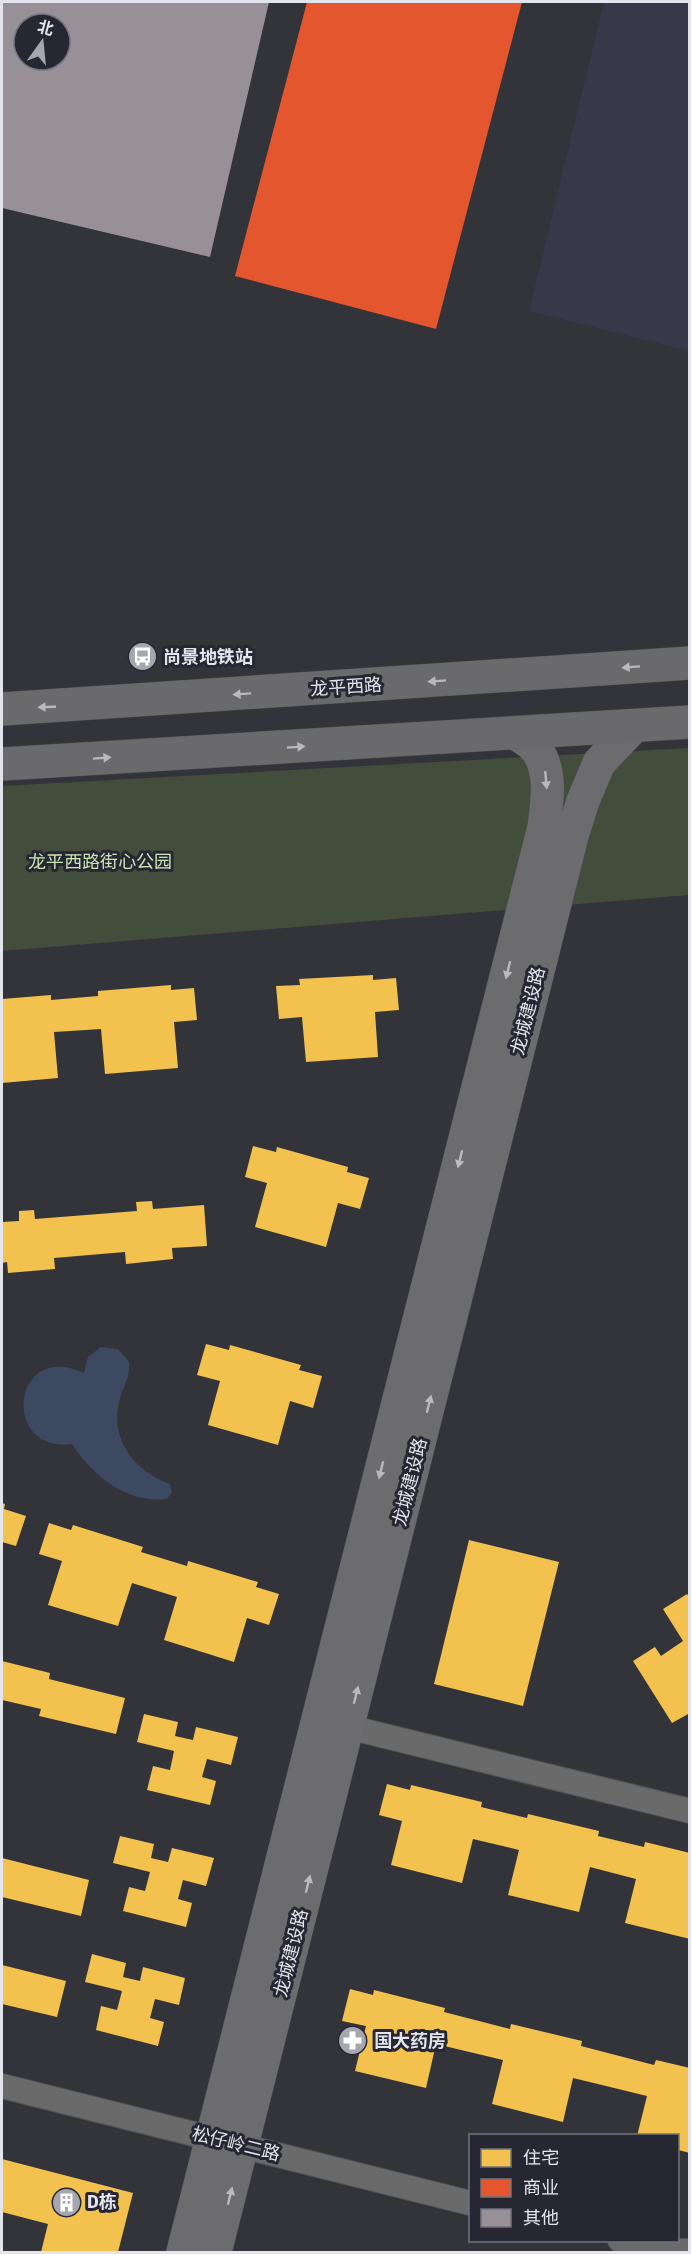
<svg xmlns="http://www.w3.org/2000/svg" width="691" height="2254" viewBox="0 0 691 2254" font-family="'Fira Sans','Noto Sans SC',sans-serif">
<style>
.built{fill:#373849}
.green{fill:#424d3b}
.water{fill:#3d4960}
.homes{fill:#f2c14e}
.shops{fill:#e4572e}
.building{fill:#979197;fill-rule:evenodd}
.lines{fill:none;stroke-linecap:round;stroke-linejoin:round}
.street-casing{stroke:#505156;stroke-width:26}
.secondary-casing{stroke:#505156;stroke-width:34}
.primary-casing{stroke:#505156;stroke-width:34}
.street{stroke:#6a6a6a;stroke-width:24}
.secondary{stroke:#6c6b6d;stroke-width:33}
.primary{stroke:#6a6a6c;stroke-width:33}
.oneway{fill:#b9b9bf}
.oneway2{fill:#b9bac0}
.labels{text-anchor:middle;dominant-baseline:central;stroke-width:6;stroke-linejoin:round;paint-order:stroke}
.poi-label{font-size:18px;font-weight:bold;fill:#e3e4ec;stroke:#272733;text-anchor:start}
.street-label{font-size:18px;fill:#e3e4ec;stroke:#272733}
.park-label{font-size:18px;fill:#c7e5b2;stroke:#272733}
</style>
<rect width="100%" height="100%" fill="#33343a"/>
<path class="built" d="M 604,2 L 689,2 L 689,351 L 529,311 Z"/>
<path class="green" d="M 689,748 L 689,895 L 2,951 L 2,786 Z"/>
<path class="water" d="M 101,1347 L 118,1349 L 129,1362 C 131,1377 122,1388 119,1402 C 110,1441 136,1472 170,1484 L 172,1492 L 167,1499 C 127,1504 92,1475 72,1444 C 0,1453 12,1339 84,1373 L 88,1357 Z"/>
<path class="homes" d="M 373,975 L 373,980 L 396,978 L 399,1010 L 375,1012 L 378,1057 L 306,1062 L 302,1017 L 279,1019 L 276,986 L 300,985 L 299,979 Z
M 171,985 L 171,990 L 194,988 L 197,1020 L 174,1022 L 178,1068 L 105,1074 L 101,1029 L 54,1032 L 58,1078 L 2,1083 L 2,999 L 51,995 L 51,1000 L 98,996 L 98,991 Z
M 253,1146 L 276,1152 L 277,1147 L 348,1167 L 347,1172 L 369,1178 L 360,1209 L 338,1203 L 326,1247 L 255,1227 L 267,1183 L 245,1177 Z
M 152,1201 L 153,1209 L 204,1205 L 207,1246 L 172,1248 L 173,1259 L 126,1264 L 125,1252 L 54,1258 L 55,1269 L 8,1273 L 7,1262 L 2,1263 L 2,1222 L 19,1221 L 19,1211 L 34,1210 L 35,1219 L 137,1211 L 136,1202 Z
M 206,1344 L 229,1350 L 230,1345 L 301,1365 L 299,1370 L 322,1376 L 313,1408 L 290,1401 L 278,1445 L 208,1425 L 220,1381 L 197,1375 Z
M 2,1503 L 5,1504 L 4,1509 L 26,1516 L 16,1546 L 2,1542 Z
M 49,1523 L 71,1530 L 73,1525 L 143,1547 L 141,1552 L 187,1566 L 188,1561 L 258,1582 L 256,1587 L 279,1594 L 269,1625 L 247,1618 L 234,1662 L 164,1640 L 177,1597 L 132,1583 L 118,1626 L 48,1605 L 62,1561 L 39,1554 Z
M 469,1540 L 559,1562 L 523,1706 L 434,1684 Z
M 687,1594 L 690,1599 L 690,1713 L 672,1723 L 633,1661 L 655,1647 L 661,1656 L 683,1641 L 663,1609 Z
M 2,1661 L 50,1673 L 49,1679 L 125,1698 L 116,1734 L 39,1716 L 41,1709 L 2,1700 Z
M 144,1714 L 178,1722 L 175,1736 L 193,1740 L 196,1727 L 238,1737 L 231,1765 L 207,1759 L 202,1777 L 216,1781 L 210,1805 L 147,1790 L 153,1766 L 170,1770 L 174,1751 L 137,1742 Z
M 387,1784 L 410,1790 L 411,1785 L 482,1802 L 481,1807 L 527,1818 L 528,1814 L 599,1831 L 598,1836 L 644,1847 L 645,1842 L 690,1853 L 690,1939 L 625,1923 L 636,1879 L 590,1867 L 579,1912 L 508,1895 L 519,1850 L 473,1839 L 462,1883 L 391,1865 L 402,1821 L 379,1815 Z
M 120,1836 L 154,1844 L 151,1858 L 168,1862 L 172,1848 L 214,1858 L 206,1886 L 183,1880 L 178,1899 L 192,1903 L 186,1927 L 123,1911 L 129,1887 L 145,1891 L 150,1872 L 113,1863 Z
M 2,1858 L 89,1880 L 81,1916 L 2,1897 Z
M 92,1954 L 126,1963 L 123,1977 L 140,1981 L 143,1967 L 185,1978 L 179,2005 L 155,1999 L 150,2018 L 164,2022 L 158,2046 L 96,2030 L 101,2006 L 117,2010 L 122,1991 L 85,1982 Z
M 2,1965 L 66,1981 L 57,2017 L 2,2004 Z
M 350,1989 L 373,1995 L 374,1990 L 445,2008 L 444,2012 L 510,2029 L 511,2024 L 582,2041 L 581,2046 L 654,2065 L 656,2060 L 690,2068 L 690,2153 L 678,2150 L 678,2136 L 637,2136 L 647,2096 L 573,2078 L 563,2122 L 492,2104 L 503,2060 L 436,2044 L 426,2088 L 355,2071 L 366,2026 L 342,2021 Z
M 2,2159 L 133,2193 L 118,2252 L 41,2252 L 48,2224 L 2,2212 Z"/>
<path class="shops" d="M 307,2 L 522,2 L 436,329 L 235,276 Z"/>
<path class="building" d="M 2,2 L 269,2 L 210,257 L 2,208 ZM 24,24 L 60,24 L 60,60 L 24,60 Z"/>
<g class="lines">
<defs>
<path id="street" d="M 332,1723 L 690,1811
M 2,2086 L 470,2203
M 620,2240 L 673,2251 L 690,2251"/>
<path id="secondary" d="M 183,2252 L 544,827 C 547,802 553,769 535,748 C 531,742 522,738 516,733
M 215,2252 L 572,836 L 583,801 L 599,763 L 634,726"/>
<path id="primary" d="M 2,709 L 690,663
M 2,764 L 690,722"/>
</defs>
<use href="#street" class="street-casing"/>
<use href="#secondary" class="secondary-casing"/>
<use href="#primary" class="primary-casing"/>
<use href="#street" class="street"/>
<use href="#secondary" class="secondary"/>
<use href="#primary" class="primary"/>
</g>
<defs><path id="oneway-solid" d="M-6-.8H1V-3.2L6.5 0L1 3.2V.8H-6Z" transform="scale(1.5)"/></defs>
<g class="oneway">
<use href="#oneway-solid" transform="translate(631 667) rotate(176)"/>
<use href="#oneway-solid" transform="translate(437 681) rotate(176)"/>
<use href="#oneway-solid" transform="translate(242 694) rotate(176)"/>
<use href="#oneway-solid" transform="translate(47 707) rotate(178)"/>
<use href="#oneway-solid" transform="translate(296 747) rotate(-4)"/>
<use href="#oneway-solid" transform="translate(102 758) rotate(-4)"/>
</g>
<g class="oneway2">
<use href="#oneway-solid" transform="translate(546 780) rotate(85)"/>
<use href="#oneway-solid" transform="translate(508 970) rotate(104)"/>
<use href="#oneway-solid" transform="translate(460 1159) rotate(104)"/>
<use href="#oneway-solid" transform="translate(429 1404) rotate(-76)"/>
<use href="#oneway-solid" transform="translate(381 1470) rotate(104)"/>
<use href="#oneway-solid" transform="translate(356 1695) rotate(-76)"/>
<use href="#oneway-solid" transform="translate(308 1884) rotate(-76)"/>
<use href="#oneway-solid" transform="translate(230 2196) rotate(-76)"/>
</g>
<defs>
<symbol id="bus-disc" viewBox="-11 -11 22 22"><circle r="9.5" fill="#a5a6ae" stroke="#272733"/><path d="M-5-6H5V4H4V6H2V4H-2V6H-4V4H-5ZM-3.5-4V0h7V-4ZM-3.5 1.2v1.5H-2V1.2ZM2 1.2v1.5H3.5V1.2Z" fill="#fff"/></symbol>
<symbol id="pharmacy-disc" viewBox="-11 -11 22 22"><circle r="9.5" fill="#a5a6ae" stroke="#272733"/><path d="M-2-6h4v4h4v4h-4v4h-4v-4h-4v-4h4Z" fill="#fff"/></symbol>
<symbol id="building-disc" viewBox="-11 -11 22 22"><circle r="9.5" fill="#a5a6ae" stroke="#272733"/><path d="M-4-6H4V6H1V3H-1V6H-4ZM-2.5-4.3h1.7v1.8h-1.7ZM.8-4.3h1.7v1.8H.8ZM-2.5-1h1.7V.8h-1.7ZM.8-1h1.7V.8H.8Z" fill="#fff"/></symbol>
</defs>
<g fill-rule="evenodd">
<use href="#bus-disc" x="126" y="640" width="33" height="33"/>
<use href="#pharmacy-disc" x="336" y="2024" width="33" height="33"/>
<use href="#building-disc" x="50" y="2186" width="33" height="33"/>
</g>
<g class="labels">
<g class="poi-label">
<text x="163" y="657">尚景地铁站</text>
<text x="374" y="2041">国大药房</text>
<text x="87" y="2202">D栋</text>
</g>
<g class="street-label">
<text transform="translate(346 687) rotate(-4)">龙平西路</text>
<text transform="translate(528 1011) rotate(-76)">龙城建设路</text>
<text transform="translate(410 1482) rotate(-76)">龙城建设路</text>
<text transform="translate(291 1953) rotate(-76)">龙城建设路</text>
<text transform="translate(236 2144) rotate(14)">松仔岭二路</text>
</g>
<g class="park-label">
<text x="100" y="862">龙平西路街心公园</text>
</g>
</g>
<rect width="691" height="2254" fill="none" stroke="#e3e4ec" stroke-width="6"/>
<rect x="469" y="2134" width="210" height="108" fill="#272733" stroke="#72737d" stroke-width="1.5"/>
<rect x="481" y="2149" width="30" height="18" fill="#f2c14e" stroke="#72737d" stroke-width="1.5"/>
<text x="523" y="2164" font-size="18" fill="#e3e4ec">住宅</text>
<rect x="481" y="2179" width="30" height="18" fill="#e4572e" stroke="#72737d" stroke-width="1.5"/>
<text x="523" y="2194" font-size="18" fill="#e3e4ec">商业</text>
<rect x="481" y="2209" width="30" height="18" fill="#979197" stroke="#72737d" stroke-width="1.5"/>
<text x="523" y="2224" font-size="18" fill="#e3e4ec">其他</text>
<g transform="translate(42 42) rotate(15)"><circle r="28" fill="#272733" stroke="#72737d" stroke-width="1.5"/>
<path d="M0-4.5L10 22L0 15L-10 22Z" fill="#a5a6ae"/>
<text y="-9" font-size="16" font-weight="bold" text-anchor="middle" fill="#e3e4ec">北</text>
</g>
</svg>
